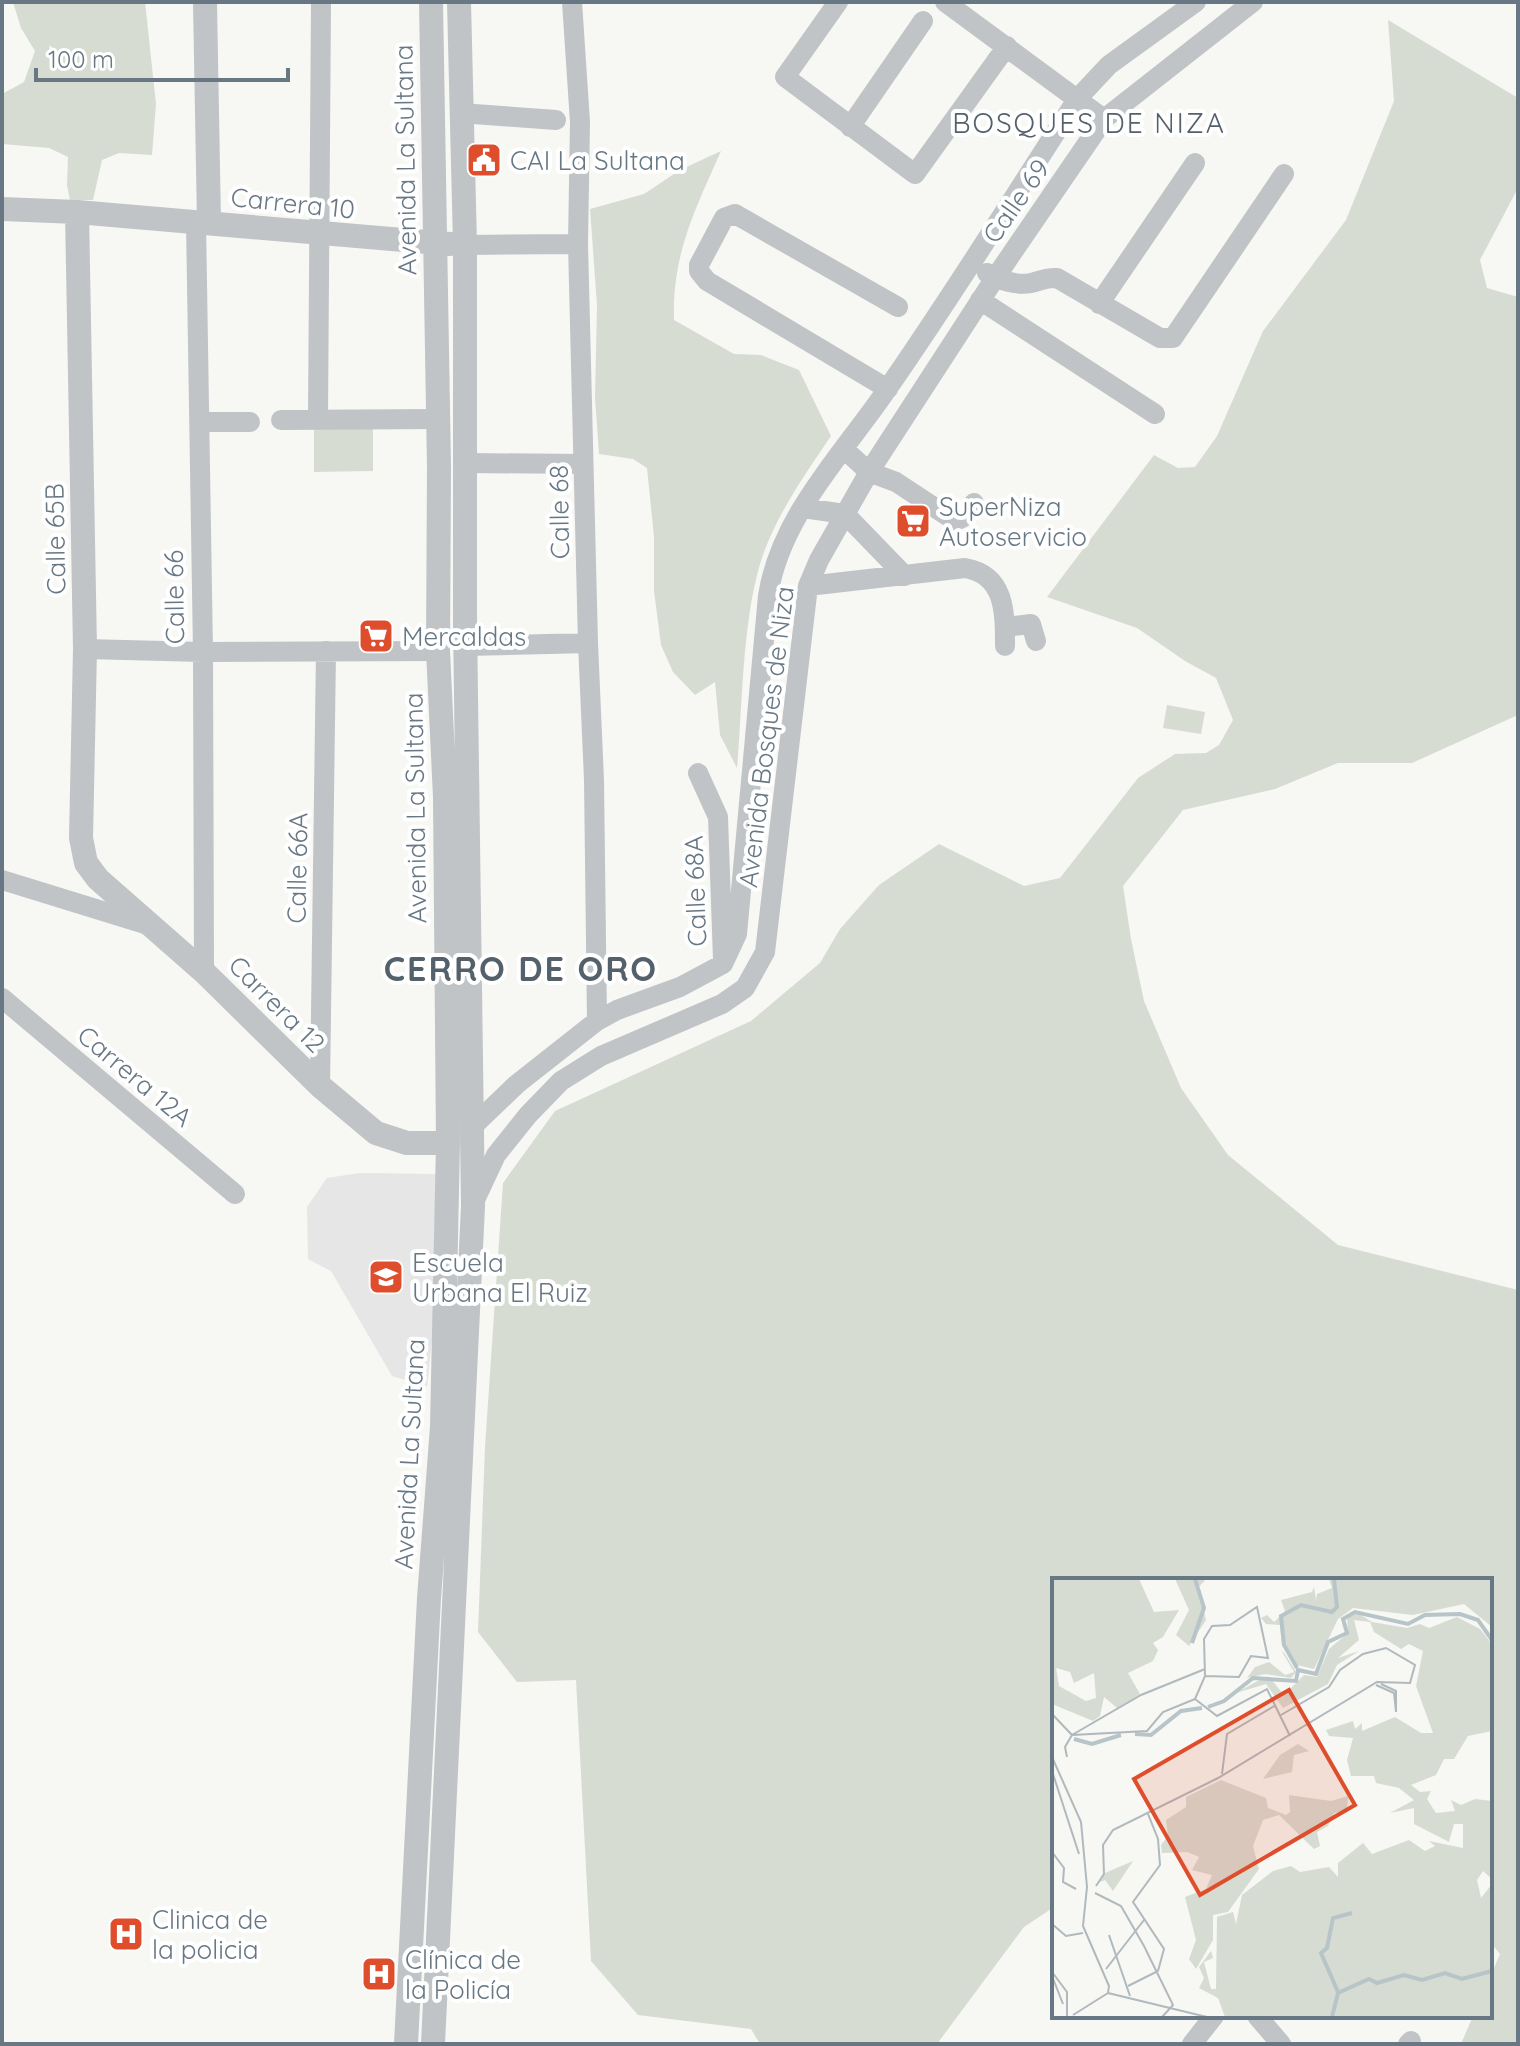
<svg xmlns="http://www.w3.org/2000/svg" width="1520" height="2046" viewBox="0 0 1520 2046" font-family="Quicksand,sans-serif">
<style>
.built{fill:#e5e6e5}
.green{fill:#d7dcd3}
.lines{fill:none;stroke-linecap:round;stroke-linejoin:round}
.minor{stroke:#c0c4c7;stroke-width:20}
.tertiary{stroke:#c0c4c7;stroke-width:24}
.labels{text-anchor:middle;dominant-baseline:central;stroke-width:8;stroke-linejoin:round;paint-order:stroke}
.street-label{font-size:26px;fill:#677884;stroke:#fff}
.poi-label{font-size:26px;fill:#677884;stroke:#fff;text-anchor:start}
.neighbourhood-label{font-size:28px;letter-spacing:2px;fill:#54616a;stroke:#fff}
.district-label{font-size:34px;font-weight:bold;letter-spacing:2px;fill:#54616a;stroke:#fff}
.inset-river{fill:none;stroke:#b7c4c8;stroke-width:4}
.inset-road{fill:none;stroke:#b0b9bd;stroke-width:2}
.view{fill:#df4e2c;fill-opacity:0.15;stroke:#df4e2c;stroke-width:4}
.inset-edge{fill:none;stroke:#677884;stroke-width:4}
</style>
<rect width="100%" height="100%" fill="#f7f7f4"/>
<path class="built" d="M 360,1173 L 437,1174 L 438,1282 L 427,1387 L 392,1376 L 331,1271 L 308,1259 L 307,1207 L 327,1178 Z"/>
<path class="green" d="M 13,2 L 145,2 L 156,104 L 152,155 L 119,153 L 102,160 L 93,200 L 70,200 L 67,185 L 68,157 L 49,148 L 2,144 L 2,94 L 24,82 L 35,51 L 21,28 Z
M 1388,20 L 1518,98 L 1518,188 L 1480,260 L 1487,288 L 1518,297 L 1518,715 L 1412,763 L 1338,763 L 1275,789 L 1183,810 L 1123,886 L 1131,939 L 1144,1001 L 1181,1088 L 1228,1155 L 1338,1245 L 1518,1290 L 1518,2044 L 1461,2044 L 1473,2016 L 1490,2016 L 1490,1977 L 1500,1954 L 1490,1942 L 1490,1580 L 1054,1580 L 1054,1907 L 1024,1927 L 937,2044 L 760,2044 L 751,2029 L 638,2015 L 591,1961 L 576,1680 L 517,1682 L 478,1632 L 485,1447 L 503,1183 L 555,1111 L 751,1021 L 820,963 L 840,929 L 879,885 L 939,844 L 1024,886 L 1060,878 L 1138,778 L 1175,754 L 1206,753 L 1219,745 L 1233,720 L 1216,678 L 1185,661 L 1137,628 L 1047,597 L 1154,455 L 1178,468 L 1195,467 L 1217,436 L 1263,331 L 1346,220 L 1394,101 Z
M 721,151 C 695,210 672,254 674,320 L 734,354 L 761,355 L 799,370 L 831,436 C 808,470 784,504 768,542 C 742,601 743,702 737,768 L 720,735 L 715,682 L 695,695 L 673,672 L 661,645 L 654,591 L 654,537 L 647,468 L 633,459 L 599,454 L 595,397 L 597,305 L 590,209 L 644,194 L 680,170 Z
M 314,421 L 373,421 L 373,471 L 314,472 Z
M 1167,705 L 1205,712 L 1201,734 L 1163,728 Z"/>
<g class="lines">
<path class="minor" d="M 572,2 L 580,122 L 578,244 L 588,643 L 594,780 L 597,1021
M 838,2 L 785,77 L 915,174 L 1007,46
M 945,2 L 1104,119
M 460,113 L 556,120
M 850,127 L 923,21
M 196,222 L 203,652 L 204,972
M 465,245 L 578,244
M 987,273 C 999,280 1017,286 1031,283 C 1041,281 1046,277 1057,278 L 1160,338 L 1173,338 L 1284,174
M 980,300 L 1155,414
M 1099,304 L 1195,163
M 888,389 L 707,281 L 699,271 L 699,265 L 724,218 L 735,214 L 898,307
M 318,418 L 321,2
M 281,420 L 437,419
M 200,422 L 250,422
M 844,449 L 869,472 L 896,482 L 955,521 L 962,518 L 974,503
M 466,463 L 583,464
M 803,508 L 845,514 L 905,576
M 808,586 L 965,568 C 1005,575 1005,611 1005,646
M 1005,627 L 1031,624 L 1036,641
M 466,646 L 588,643
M 85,649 L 203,652 L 438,651
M 698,773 L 718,817 L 723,960
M 2,880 L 148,925
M 723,964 L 737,934 L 768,596 C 780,516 844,453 888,388 C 954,293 1015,195 1078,98 L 1109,65 L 1196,2
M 2,998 L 235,1194
M 320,1086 L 326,651
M 470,1129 L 517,1084 L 597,1021 L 617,1010 L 680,987 L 723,964
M 474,1202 L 496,1155 L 528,1115 L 561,1081 L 601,1056 L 722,1004 L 745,988 L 765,952 L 808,586 L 819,560 L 869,472 L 995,278 L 1104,119 L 1253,2
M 1257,2016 L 1281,2044
M 1192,2044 L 1214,2016
M 1408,2044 L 1411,2041"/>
<path class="tertiary" d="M 205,2 L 209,223
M 2,209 L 77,212 L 450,244
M 77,212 L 85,649 L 81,838 L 86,863 L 98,879 L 204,972 L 320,1086 L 376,1133 L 407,1143 L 448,1143
M 406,2044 L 429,1598 L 442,1427 L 448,1143 L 445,797 L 438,651 L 439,467 L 431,2
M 433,2044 L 473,1206 L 465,622 L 465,245 L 459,2"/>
</g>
<defs>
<symbol id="civic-square" viewBox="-11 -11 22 22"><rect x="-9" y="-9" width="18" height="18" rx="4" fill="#df4e2c" stroke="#fff"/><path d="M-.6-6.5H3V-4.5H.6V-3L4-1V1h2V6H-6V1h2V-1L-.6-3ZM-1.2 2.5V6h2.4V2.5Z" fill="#fff"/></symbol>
<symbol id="supermarket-square" viewBox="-11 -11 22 22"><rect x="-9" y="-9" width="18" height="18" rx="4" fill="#df4e2c" stroke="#fff"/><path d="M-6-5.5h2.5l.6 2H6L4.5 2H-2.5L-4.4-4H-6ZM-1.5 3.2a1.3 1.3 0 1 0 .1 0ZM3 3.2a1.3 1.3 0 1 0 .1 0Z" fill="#fff"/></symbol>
<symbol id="school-square" viewBox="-11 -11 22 22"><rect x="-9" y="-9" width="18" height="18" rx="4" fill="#df4e2c" stroke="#fff"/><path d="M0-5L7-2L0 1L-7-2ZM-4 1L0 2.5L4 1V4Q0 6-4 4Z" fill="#fff"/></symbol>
<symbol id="hospital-square" viewBox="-11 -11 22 22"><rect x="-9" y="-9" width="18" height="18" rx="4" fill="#df4e2c" stroke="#fff"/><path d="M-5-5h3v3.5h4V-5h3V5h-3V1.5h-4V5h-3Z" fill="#fff"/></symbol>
</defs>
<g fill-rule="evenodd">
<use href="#civic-square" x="464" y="140" width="40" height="40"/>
<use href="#supermarket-square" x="893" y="501" width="40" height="40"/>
<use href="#supermarket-square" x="356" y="616" width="40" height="40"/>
<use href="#school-square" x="366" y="1257" width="40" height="40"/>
<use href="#hospital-square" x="106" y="1914" width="40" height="40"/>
<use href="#hospital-square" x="359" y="1954" width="40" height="40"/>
</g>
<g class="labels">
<g class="street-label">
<text transform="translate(405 160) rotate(-91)">Avenida La Sultana</text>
<text transform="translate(1016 201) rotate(-55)">Calle 69</text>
<text transform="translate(293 203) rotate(6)">Carrera 10</text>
<text transform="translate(559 512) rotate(-91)">Calle 68</text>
<text transform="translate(55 539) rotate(-91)">Calle 65B</text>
<text transform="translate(174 597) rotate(-91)">Calle 66</text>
<text transform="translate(766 737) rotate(-83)">Avenida Bosques de Niza</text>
<text transform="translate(415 808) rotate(-91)">Avenida La Sultana</text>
<text transform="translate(297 868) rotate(-89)">Calle 66A</text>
<text transform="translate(695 891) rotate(-92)">Calle 68A</text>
<text transform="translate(277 1004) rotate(45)">Carrera 12</text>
<text transform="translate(135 1076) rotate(40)">Carrera 12A</text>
<text transform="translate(409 1454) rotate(-87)">Avenida La Sultana</text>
</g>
<g class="poi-label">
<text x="510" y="160">CAI La Sultana</text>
<text x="939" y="506">SuperNiza<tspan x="939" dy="30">Autoservicio</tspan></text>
<text x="402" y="636">Mercaldas</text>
<text x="412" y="1262">Escuela<tspan x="412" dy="30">Urbana El Ruiz</tspan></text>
<text x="152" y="1919">Clinica de<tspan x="152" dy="30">la policia</tspan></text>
<text x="405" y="1959">Clínica de<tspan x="405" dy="30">la Policía</tspan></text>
</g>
<g class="neighbourhood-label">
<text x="1089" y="122">BOSQUES DE NIZA</text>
</g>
<g class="district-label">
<text x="521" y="968">CERRO DE ORO</text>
</g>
</g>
<g transform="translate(1052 1578)">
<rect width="440" height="440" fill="#f7f7f4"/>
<path d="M 0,1 L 87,1 L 102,34 L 127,32 L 111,59 L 101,65 L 106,72 L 101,83 L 76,95 L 88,116 L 65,130 L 52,119 L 48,138 L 41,143 L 0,126 ZM 4,90 L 18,94 L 22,105 L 42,95 L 44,120 L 34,123 L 7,108 ZM 123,1 L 154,1 L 146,10 L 154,42 L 137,68 L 124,57 L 137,32 ZM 277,1 L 440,1 L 440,49 L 412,26 L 361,37 L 301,30 L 286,41 L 262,91 L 245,87 L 230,67 L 228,47 L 214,46 L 209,40 L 215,37 L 222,44 L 233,33 L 229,22 L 260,14 L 262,9 L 264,22 L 265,16 L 280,10 ZM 304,34 L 320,44 L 355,50 L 368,46 L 377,50 L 405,39 L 428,51 L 440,66 L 440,153 L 416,158 L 402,181 L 392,181 L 384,197 L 359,207 L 368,214 L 379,213 L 375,221 L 384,235 L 403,233 L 399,222 L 409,227 L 423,221 L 440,223 L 440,301 L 431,293 L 425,302 L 429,320 L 440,306 L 440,439 L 173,439 L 166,420 L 147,410 L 152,400 L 147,389 L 159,373 L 161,380 L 152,384 L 159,411 L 164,411 L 165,339 L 181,334 L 184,346 L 190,317 L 221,293 L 239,288 L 248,294 L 277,289 L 286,299 L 286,285 L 311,265 L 320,276 L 357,262 L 373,273 L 383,268 L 377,263 L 411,270 L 411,246 L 402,246 L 397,264 L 362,246 L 362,230 L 338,235 L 362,222 L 347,210 L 324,205 L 322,198 L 299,198 L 295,182 L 301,160 L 277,158 L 274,152 L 301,143 L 303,151 L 310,145 L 310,153 L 343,139 L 369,155 L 381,155 L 364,108 L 371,73 L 357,66 L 349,71 L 322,54 L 318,44 L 302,42 L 307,62 L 286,80 L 307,73 L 285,87 L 276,106 L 231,130 L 214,106 L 184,115 L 211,100 L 218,100 L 232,117 L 252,97 L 265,99 L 277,71 L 296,55 L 295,39 ZM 229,72 L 233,76 L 244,94 L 239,100 L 213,96 L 195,100 L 203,89 L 217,84 L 233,97 L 242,94 ZM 246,166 L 257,173 L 242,177 L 240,194 L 211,201 L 228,177 ZM 169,202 L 214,220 L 216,230 L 234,237 L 238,234 L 237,217 L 279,223 L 296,218 L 295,233 L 282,235 L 276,248 L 265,254 L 268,268 L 262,271 L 227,237 L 211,242 L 201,268 L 207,291 L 176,334 L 161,337 L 161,362 L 144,391 L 137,381 L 144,362 L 133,319 L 154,311 L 160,297 L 140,292 L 147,279 L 135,274 L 110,275 L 109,267 L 116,258 L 114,242 L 134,229 L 134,219 ZM 81,283 L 61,313 L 53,302 L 48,304 L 53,295 Z" fill="#d7dcd3" fill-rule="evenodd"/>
<path class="inset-river" d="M 140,65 L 152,30 L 143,1M 245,90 L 232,67 L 229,38 L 249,27 L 280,34 L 285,29 L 282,1M 156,129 L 172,123 L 201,100 L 244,103 L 246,92 L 264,96 L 276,64 L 295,55 L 291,41 L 303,34 L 356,46 L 373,37 L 408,36 L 426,42 L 440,62M 83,156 L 99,157 L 129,133 L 150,130M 22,161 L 40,166 L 69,157M 286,414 L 269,375 L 275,370 L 281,340 L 300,335M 280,439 L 286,415 L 317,401 L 325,405 L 352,397 L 370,402 L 393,395 L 410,401 L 440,393"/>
<path class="inset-road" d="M 324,107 L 342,115 L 344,134 L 344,113 L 329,106M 143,121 L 153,98 L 187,99 L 199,78 L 216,80 L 205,29 L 178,47 L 160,48 L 152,61 L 153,98M 143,121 L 165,138 L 215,111 L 238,158M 0,136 L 20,157 L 13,169 L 15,179M 20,157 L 89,117 L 153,91M 20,157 L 95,153 L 111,134 L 143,121M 0,179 L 29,244 L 35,309 L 31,348 L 57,408 L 56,415 L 21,437M 0,193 L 27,276M 170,196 L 175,156 L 224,127M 96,236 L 106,261 L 108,287 L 81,324 L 112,371 L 106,393M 0,274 L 12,290 L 11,304 L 24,311M 44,308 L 52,296 L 51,267 L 61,252 L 166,200 L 325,104 L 358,105 L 363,87 L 334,70 L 311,76 L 288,92 L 277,109 L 229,137M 43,315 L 69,328 L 92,368 L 121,427 L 110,439M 0,346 L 14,358 L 31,355M 57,357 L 78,418M 54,391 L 92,342M 0,394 L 15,414 L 15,439M 0,398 L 11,426M 76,408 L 106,393M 56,415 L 155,439"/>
<path class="view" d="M 237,112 L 303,227 L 148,317 L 82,201 Z"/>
<rect width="440" height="440" class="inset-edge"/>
</g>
<rect width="1520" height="2046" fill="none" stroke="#677884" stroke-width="8"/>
<path d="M36 68v12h252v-12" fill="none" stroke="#677884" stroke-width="4"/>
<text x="48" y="68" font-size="24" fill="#677884" stroke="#ffffff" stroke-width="6" paint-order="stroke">100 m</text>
</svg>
